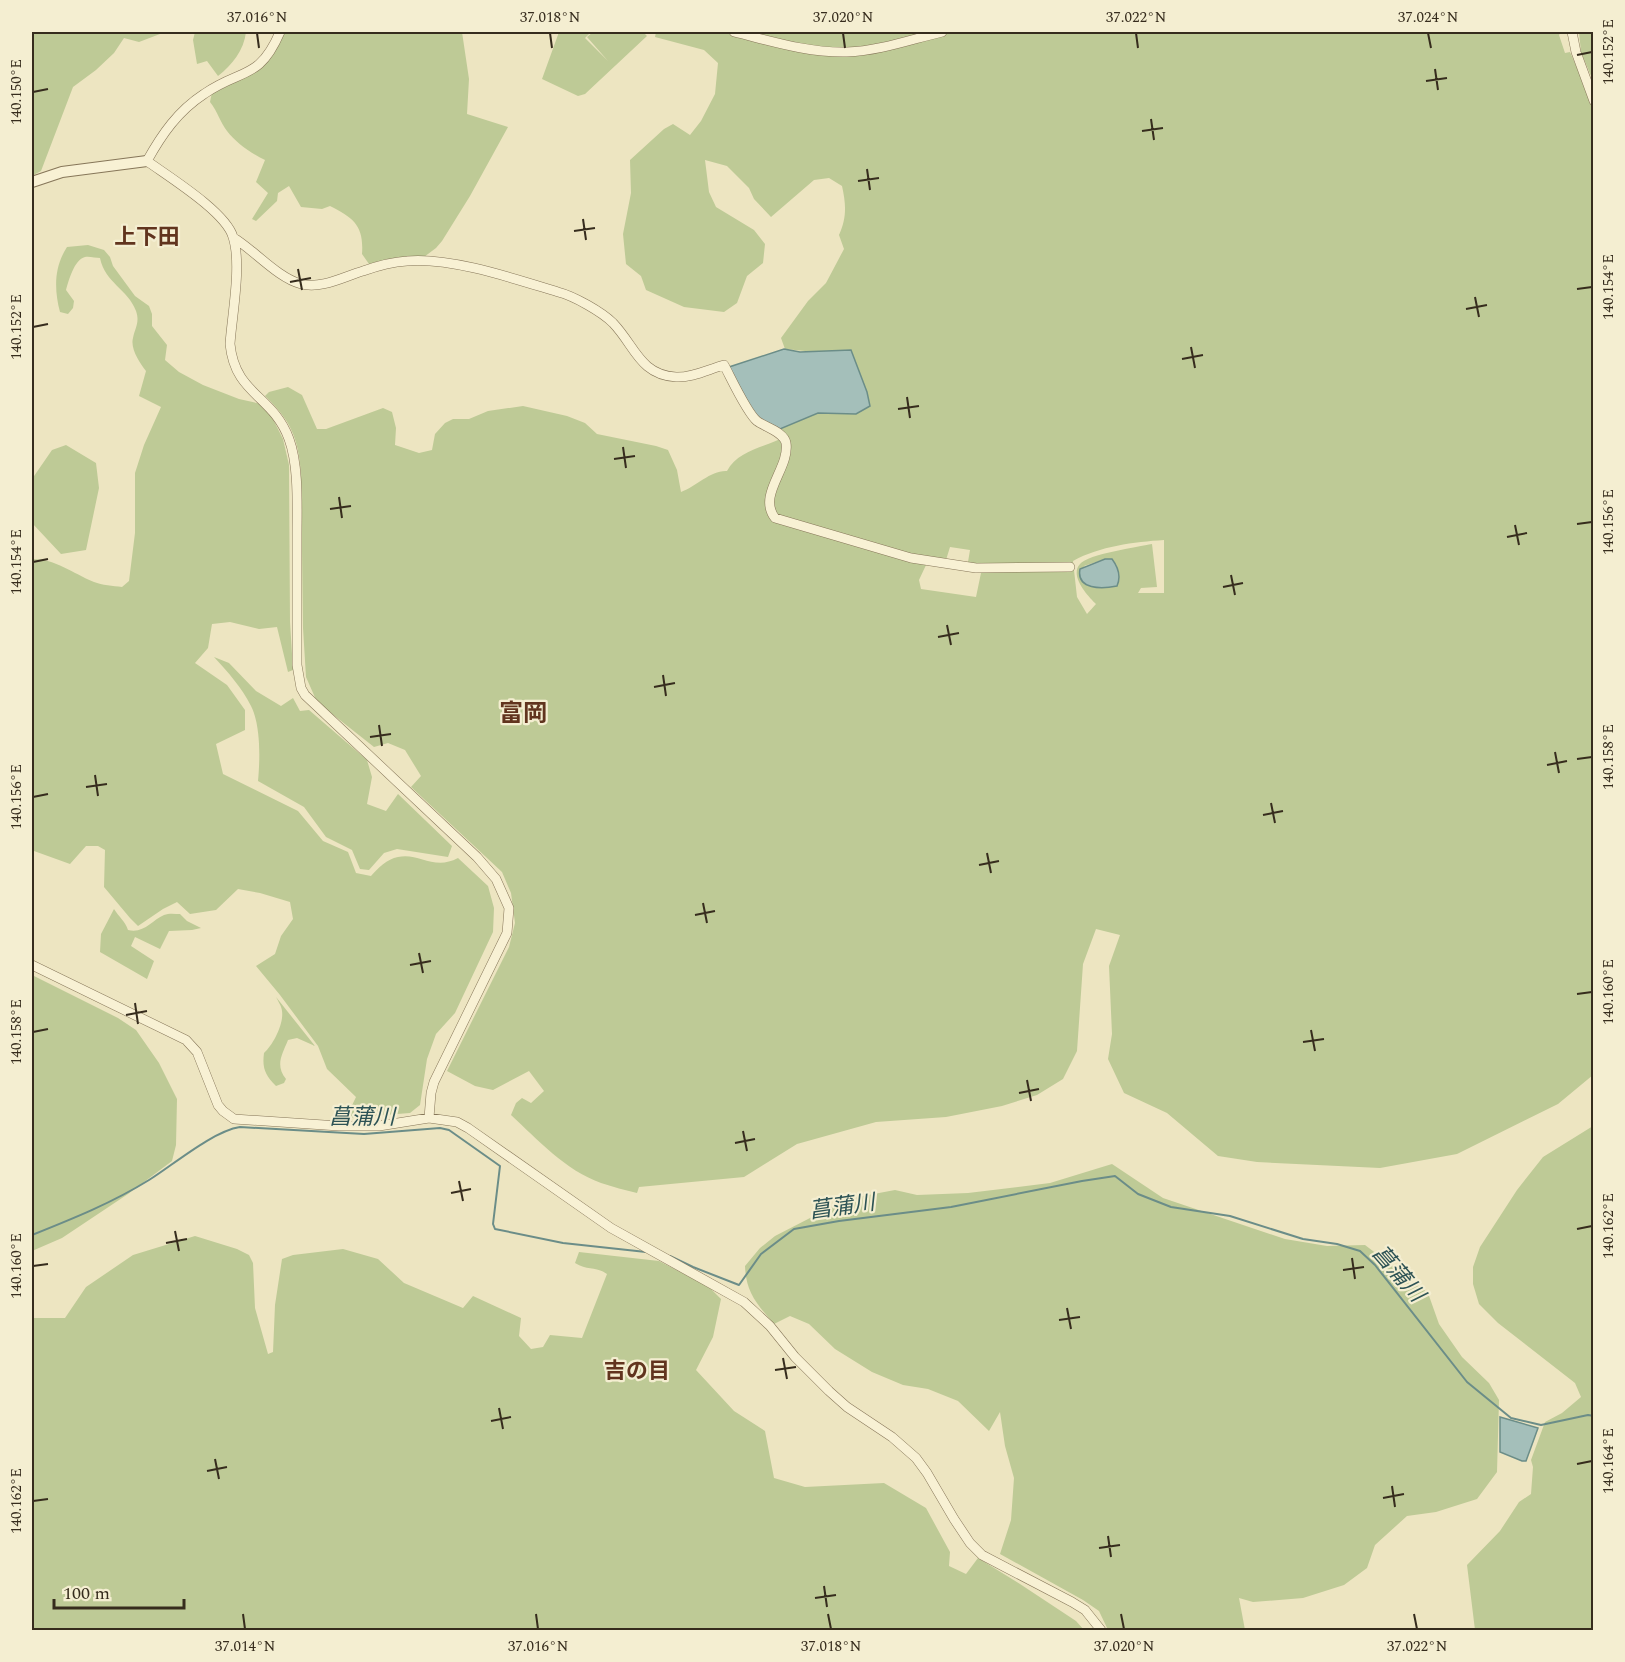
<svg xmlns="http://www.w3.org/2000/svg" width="1625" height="1662" viewBox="0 0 1625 1662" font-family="Spectral,'Noto Sans JP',serif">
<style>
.green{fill:#beca96;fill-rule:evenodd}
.water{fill:#a4bfba;stroke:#6b8d88;stroke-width:1.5}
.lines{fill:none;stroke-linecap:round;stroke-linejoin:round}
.stream{stroke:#6b8d88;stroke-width:2}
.minor-casing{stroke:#867659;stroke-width:10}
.tertiary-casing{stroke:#867659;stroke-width:12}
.minor{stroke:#f8f1d4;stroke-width:9}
.tertiary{stroke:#f8f1d4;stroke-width:10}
.ticks{fill:none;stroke:#362c1d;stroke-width:2}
.labels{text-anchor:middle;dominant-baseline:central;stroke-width:4.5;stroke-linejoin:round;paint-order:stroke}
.neighbourhood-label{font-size:22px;font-weight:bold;fill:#61341e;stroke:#f4eed1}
.water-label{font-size:22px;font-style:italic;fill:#2d5355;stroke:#f4eed1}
.quarter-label{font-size:24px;font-weight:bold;fill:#61341e;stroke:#f4eed1}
.neatline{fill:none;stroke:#362c1d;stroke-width:2}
.ticks-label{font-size:15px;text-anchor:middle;fill:#362c1d}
</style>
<rect width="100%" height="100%" fill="#ede5c1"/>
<path class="green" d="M 32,32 L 162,32 L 160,34 L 139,42 L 124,38 L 114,53 L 96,70 L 73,87 L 41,171 L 32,176 Z
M 195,32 L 246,32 C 244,50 232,65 218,76 L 207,61 L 197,64 L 193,40 Z
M 284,32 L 462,32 L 469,79 L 467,114 L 508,127 L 470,196 L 442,241 L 436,248 L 424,257 L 369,264 L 362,254 C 364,226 354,218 330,206 L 322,209 L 301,207 L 289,186 L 278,193 L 277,201 L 256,221 L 252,219 L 268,193 L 256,182 L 265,160 C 251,153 236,143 227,131 C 220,122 218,112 210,102 L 212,92 C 249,75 268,72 284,32 Z
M 559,32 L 591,32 L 585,38 L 608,61 L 587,37 L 593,32 L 643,32 L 647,36 L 585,94 L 578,96 L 542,79 Z
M 656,32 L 1561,32 L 1559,35 L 1565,53 L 1570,52 L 1581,77 L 1594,113 L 1593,1075 L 1558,1104 L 1457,1154 L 1380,1168 L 1257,1162 L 1218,1156 L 1167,1113 L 1124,1093 L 1108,1059 L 1112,1034 L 1109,966 L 1120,935 L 1096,929 L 1083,964 L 1077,1051 L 1063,1079 L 1037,1095 L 1002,1106 L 946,1117 L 876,1122 L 797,1144 L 744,1177 L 639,1187 L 637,1193 C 625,1190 613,1187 601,1183 C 565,1170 538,1140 511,1115 L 516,1103 L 522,1098 L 531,1103 L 544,1091 L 529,1071 L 493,1090 L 475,1086 L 447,1071 L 509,947 L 515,923 L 511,893 L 502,872 L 411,787 L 421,776 L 405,750 L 388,743 L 374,747 L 317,702 L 306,677 L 303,628 L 301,473 C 298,437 291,421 265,396 L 269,392 L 288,387 L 302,395 L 317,429 L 326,429 L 383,408 L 392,412 L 396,428 L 395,445 L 419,453 L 432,450 L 435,434 L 445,423 L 453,419 L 469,419 L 488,411 L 523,406 L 567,416 L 585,423 L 597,434 L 656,446 L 668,450 L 677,470 L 681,492 C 697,486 711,470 727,471 C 737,452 760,448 778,440 L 780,429 L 818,413 L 855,414 L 815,352 L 785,349 L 781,338 L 808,301 L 826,283 L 844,249 L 839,235 C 847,218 846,204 842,186 L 829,178 L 814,180 L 771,217 L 754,199 L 749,188 L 727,166 L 705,160 L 709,192 L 716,207 L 754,230 L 765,244 L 763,263 L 747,276 L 737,303 L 724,312 L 684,307 L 646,290 L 641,276 L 626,264 L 623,234 L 631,193 L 630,160 L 664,129 L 673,124 L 690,135 L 701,121 L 715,94 L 718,63 L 704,50 L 655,37 ZM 1164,540 L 1164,593 L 1138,593 L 1141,588 L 1157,587 L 1152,544 C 1138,547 1088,554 1080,564 C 1069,576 1088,596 1096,604 L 1087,614 L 1077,597 L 1073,561 C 1100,546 1134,542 1164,540 ZM 950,547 L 970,550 L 968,562 L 973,571 L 981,573 L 976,597 L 921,589 L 919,580 L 926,565 L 946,560 ZM 1105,559 L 1116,564 L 1119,577 L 1113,587 L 1098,588 L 1084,566 Z
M 1579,32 L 1593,32 L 1593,81 L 1581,52 Z
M 88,245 L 104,250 L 110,257 L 113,266 L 135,296 L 149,306 L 152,314 L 152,326 L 167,345 L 165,360 L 179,372 L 203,385 L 239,399 L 261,404 L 273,419 L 283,439 L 289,465 L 290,622 L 293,670 L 288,672 L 277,627 L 259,629 L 230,622 L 212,624 L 208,648 L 195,663 L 227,685 L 245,710 L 245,730 L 216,744 L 223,774 L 298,811 L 323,841 L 348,852 L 356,873 L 371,876 C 378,868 387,859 398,857 C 418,852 434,871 458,858 L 488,886 L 494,908 L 493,932 L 455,1013 L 436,1034 L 427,1059 L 420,1105 L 410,1113 L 346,1118 L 356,1097 L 327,1069 L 318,1046 L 280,995 L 256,966 L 275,954 L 281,936 L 293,919 L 290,902 L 260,893 L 238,889 L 216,910 L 190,914 L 177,902 L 163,909 L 138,926 L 130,918 L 104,887 L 105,850 L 98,846 L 86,846 L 70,864 L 34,851 L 32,843 L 32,559 C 56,559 72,573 94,582 C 102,585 113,586 122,587 L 129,581 L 135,533 L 135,473 L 144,445 L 161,407 L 139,396 L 146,371 C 140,363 130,349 133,338 C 135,328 140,322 136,311 C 128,289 105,283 100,258 C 96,258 89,256 85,257 C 74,260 69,280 66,290 L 74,301 L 73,308 L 68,314 L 60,312 C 54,289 54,267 67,247 Z
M 66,445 L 96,463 L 99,488 L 86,550 L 61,554 L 32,523 L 32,479 L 52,450 Z
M 214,657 L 229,663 L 256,691 L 281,706 L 293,698 L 300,711 L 309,710 L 367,760 L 372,777 L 367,804 L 386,811 L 398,794 L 452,846 L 448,857 L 397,849 L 384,853 L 369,870 L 360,869 L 352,850 L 326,837 L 304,807 L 258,781 C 260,760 261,726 251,706 C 242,688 228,672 214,657 Z
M 114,909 C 119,917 125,921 128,930 C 144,934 152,920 164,915 C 169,913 175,914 180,914 L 187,921 L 201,928 L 192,930 L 169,931 L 160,949 L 135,937 L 131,946 L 154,961 L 147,979 L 100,952 L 101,934 Z
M 32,975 L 118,1018 L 136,1030 L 159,1063 L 177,1099 L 176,1145 L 172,1161 L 128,1194 L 62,1238 L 32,1251 Z
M 276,997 L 315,1046 L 297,1038 L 288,1040 C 282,1055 275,1065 286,1079 L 284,1083 L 276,1086 C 265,1075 262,1068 264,1053 C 273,1045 284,1024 282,1011 C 282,1007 278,1001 276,997 Z
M 1593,1126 L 1593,1630 L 1475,1630 L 1467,1565 L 1500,1531 L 1519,1502 L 1531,1494 L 1533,1467 L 1531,1460 L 1545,1422 L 1562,1413 L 1581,1397 L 1575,1383 L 1498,1323 L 1479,1304 L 1473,1284 L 1473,1267 L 1480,1247 L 1517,1190 L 1543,1157 Z
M 1112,1164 L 1163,1198 L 1285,1239 L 1327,1246 L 1365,1245 L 1428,1293 L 1439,1324 L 1462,1357 L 1489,1383 L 1499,1400 L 1497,1472 L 1477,1499 L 1436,1512 L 1407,1516 L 1375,1545 L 1367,1568 L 1344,1585 L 1303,1598 L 1253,1602 L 1239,1598 L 1245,1630 L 1108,1630 L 1099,1611 L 1083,1600 L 1000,1554 L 1011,1520 L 1014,1478 L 1005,1446 L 1000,1412 L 989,1431 L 958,1401 L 928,1389 L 903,1385 L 872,1372 L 835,1349 L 809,1324 L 790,1316 L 774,1324 C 757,1304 746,1293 745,1266 L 760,1248 L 775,1236 L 847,1199 L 895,1190 L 917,1195 L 968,1193 L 1050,1183 Z
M 195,1236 L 237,1249 L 249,1255 L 253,1263 L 255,1308 L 268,1354 L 273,1352 L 275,1305 L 282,1259 L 293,1255 L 343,1249 L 378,1259 L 404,1283 L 463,1308 L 473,1296 L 521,1318 L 519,1336 L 531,1349 L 543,1347 L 550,1335 L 582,1338 L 607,1274 C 596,1266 588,1271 575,1263 L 579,1252 L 659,1261 L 709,1287 L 721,1299 L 713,1337 L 696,1370 L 734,1411 L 765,1431 L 774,1478 L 805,1487 L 884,1483 L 926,1508 L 950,1552 L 949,1566 L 966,1574 L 978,1558 L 1020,1584 L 1076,1621 L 1084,1630 L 32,1630 L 32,1318 L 65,1318 L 86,1287 L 133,1255 Z"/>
<path class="water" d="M 784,349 L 800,352 L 851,350 L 867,392 L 870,406 L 856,414 L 818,413 L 780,429 L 756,417 L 729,367 Z
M 1105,559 L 1112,559 C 1118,567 1121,577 1117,586 C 1102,589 1076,590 1080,569 Z
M 1500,1417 L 1538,1428 L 1526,1461 L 1522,1461 L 1500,1452 Z"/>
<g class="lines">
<path class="stream" d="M 32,1235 C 72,1219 112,1203 149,1180 C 173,1165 213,1131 240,1127 L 364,1134 L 440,1128 L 449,1130 L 500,1166 L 493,1224 L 495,1229 L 563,1243 L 646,1252
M 670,1256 L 693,1267 L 739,1285 L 761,1254 L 794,1229 L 839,1221 L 951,1207 L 1082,1181 L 1115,1176 L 1138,1194 L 1171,1207 L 1230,1216 L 1303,1239 L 1337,1244 L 1360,1251 L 1375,1265 L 1467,1382 L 1511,1418 L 1541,1425 L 1588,1415 L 1594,1416"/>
<defs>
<path id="minor" d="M 280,32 C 259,81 241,68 204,94 C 178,111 162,134 147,161 C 169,177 226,212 233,237 C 242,264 232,315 230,344 C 235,395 273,395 289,439 C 299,466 297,506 297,535 C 297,578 297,622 297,665 L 301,688 L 305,695 L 477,857 L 496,879 L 509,908 L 507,933 L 434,1082 L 431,1093 L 429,1118
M 734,32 C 771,41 808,53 847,52 C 879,51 912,39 942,32
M 1572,32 L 1576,52 L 1594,101
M 234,238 C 255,251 278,278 301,284 C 322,289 343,277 363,271 C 377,266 392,262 407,261 C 451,257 515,279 558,292 C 574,296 602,312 613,323 C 635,346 640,375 676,377 C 692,378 709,369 724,365 C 731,378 747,413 757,421 C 765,427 784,432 786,443 C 790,468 757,495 775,518 L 911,558 L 976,568 L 1070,567
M 32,965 L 186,1040 L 197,1052 L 218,1105 L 223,1111 L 234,1119 L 339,1126 L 379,1126 L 429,1118 L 457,1122 L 468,1128 L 611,1228 L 744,1302 L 770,1326 L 795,1357 L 829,1391 L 847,1407 L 892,1437 L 916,1458 L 927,1473 L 954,1519 L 970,1543 L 982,1555 L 1072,1602 L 1085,1610 L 1101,1630"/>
<path id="tertiary" d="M 32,182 L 62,172 L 147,161"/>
</defs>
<use href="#minor" class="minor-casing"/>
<use href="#tertiary" class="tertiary-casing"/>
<use href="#minor" class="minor"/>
<use href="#tertiary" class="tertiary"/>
</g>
<path class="ticks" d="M 257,33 L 259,48M 550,33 L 552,48M 843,33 L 845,48M 1136,33 L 1138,48M 1428,33 L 1431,48M 1577,55 L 1592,52M 1435,69 L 1438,90M 1426,81 L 1447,78M 33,92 L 48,89M 1151,119 L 1154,140M 1142,131 L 1163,128M 867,169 L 870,190M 858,181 L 879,178M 583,219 L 586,240M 574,231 L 595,228M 298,269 L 302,290M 290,282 L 311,278M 1577,289 L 1592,287M 1475,297 L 1479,317M 1466,309 L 1487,305M 33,327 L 48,324M 1191,347 L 1195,368M 1182,359 L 1203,355M 907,397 L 910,418M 898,409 L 919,406M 623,447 L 626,468M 614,459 L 635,456M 339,497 L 342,518M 330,509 L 351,506M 1577,524 L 1592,522M 1515,525 L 1519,545M 1507,537 L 1527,533M 33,562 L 48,559M 1231,575 L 1235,595M 1223,587 L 1243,583M 947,625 L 951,645M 938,637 L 959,633M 663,675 L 666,696M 654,687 L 675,683M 379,725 L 382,746M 370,737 L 391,734M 1555,752 L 1559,773M 1577,759 L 1592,757M 1547,765 L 1567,761M 95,775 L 98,796M 86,787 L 107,784M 33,797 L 48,794M 1271,803 L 1275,823M 1263,815 L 1283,811M 987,853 L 991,873M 979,865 L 999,861M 703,903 L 707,923M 695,915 L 715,911M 419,953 L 423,973M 410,965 L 431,961M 1577,994 L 1592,992M 135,1003 L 138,1024M 126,1015 L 147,1011M 1311,1030 L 1315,1051M 33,1032 L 48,1029M 1303,1042 L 1324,1039M 1027,1080 L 1031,1101M 1019,1093 L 1039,1089M 743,1131 L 747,1151M 735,1143 L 755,1139M 459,1181 L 463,1201M 451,1193 L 471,1189M 1577,1229 L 1592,1226M 175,1231 L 179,1251M 166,1243 L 187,1239M 1352,1258 L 1355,1279M 33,1266 L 48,1264M 1343,1270 L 1364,1267M 1067,1308 L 1071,1329M 1059,1320 L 1080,1317M 783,1358 L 787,1379M 775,1370 L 796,1367M 499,1408 L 503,1429M 491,1421 L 511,1417M 215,1459 L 219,1479M 1577,1464 L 1592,1461M 207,1471 L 227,1467M 1392,1486 L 1395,1507M 1383,1498 L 1404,1494M 33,1501 L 48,1499M 1108,1536 L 1111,1557M 1099,1548 L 1120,1545M 824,1586 L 827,1607M 815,1598 L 836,1595M 243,1614 L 245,1629M 536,1614 L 538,1629M 828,1614 L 831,1629M 1121,1614 L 1124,1629M 1414,1614 L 1417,1629"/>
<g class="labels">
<g class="neighbourhood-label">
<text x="147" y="237">上下田</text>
<text x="637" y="1371">吉の目</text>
</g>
<g class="water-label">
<text x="362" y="1117">菖蒲川</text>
<text transform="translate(842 1207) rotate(-8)">菖蒲川</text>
<text transform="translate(1398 1274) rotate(49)">菖蒲川</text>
</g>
<g class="quarter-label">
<text x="523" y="714">富岡</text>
</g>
</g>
<rect width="1625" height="1662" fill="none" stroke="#f4eed1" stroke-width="66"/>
<path d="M54 1599v9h130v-9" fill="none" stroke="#362c1d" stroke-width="3"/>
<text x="63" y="1599" font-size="18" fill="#362c1d" stroke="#f4eed1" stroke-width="4.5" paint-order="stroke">100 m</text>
<rect x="33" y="33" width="1559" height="1596" class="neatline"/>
<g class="ticks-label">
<text x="257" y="22">37.016°N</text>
<text x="550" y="22">37.018°N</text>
<text x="843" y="22">37.020°N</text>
<text x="1136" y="22">37.022°N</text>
<text x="1428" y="22">37.024°N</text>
<text transform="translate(1608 52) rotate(-90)" y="5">140.152°E</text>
<text transform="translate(16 92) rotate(-90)" y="5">140.150°E</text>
<text transform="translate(1608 287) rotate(-90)" y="5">140.154°E</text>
<text transform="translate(16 327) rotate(-90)" y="5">140.152°E</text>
<text transform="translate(1608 522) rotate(-90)" y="5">140.156°E</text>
<text transform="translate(16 562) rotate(-90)" y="5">140.154°E</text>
<text transform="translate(1608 757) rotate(-90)" y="5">140.158°E</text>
<text transform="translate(16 797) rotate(-90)" y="5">140.156°E</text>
<text transform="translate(1608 992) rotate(-90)" y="5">140.160°E</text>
<text transform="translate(16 1032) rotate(-90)" y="5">140.158°E</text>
<text transform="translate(1608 1226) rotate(-90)" y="5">140.162°E</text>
<text transform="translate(16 1266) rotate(-90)" y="5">140.160°E</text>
<text transform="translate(1608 1461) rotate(-90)" y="5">140.164°E</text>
<text transform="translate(16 1501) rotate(-90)" y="5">140.162°E</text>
<text x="245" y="1651">37.014°N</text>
<text x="538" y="1651">37.016°N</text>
<text x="831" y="1651">37.018°N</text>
<text x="1124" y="1651">37.020°N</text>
<text x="1417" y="1651">37.022°N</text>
</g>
</svg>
